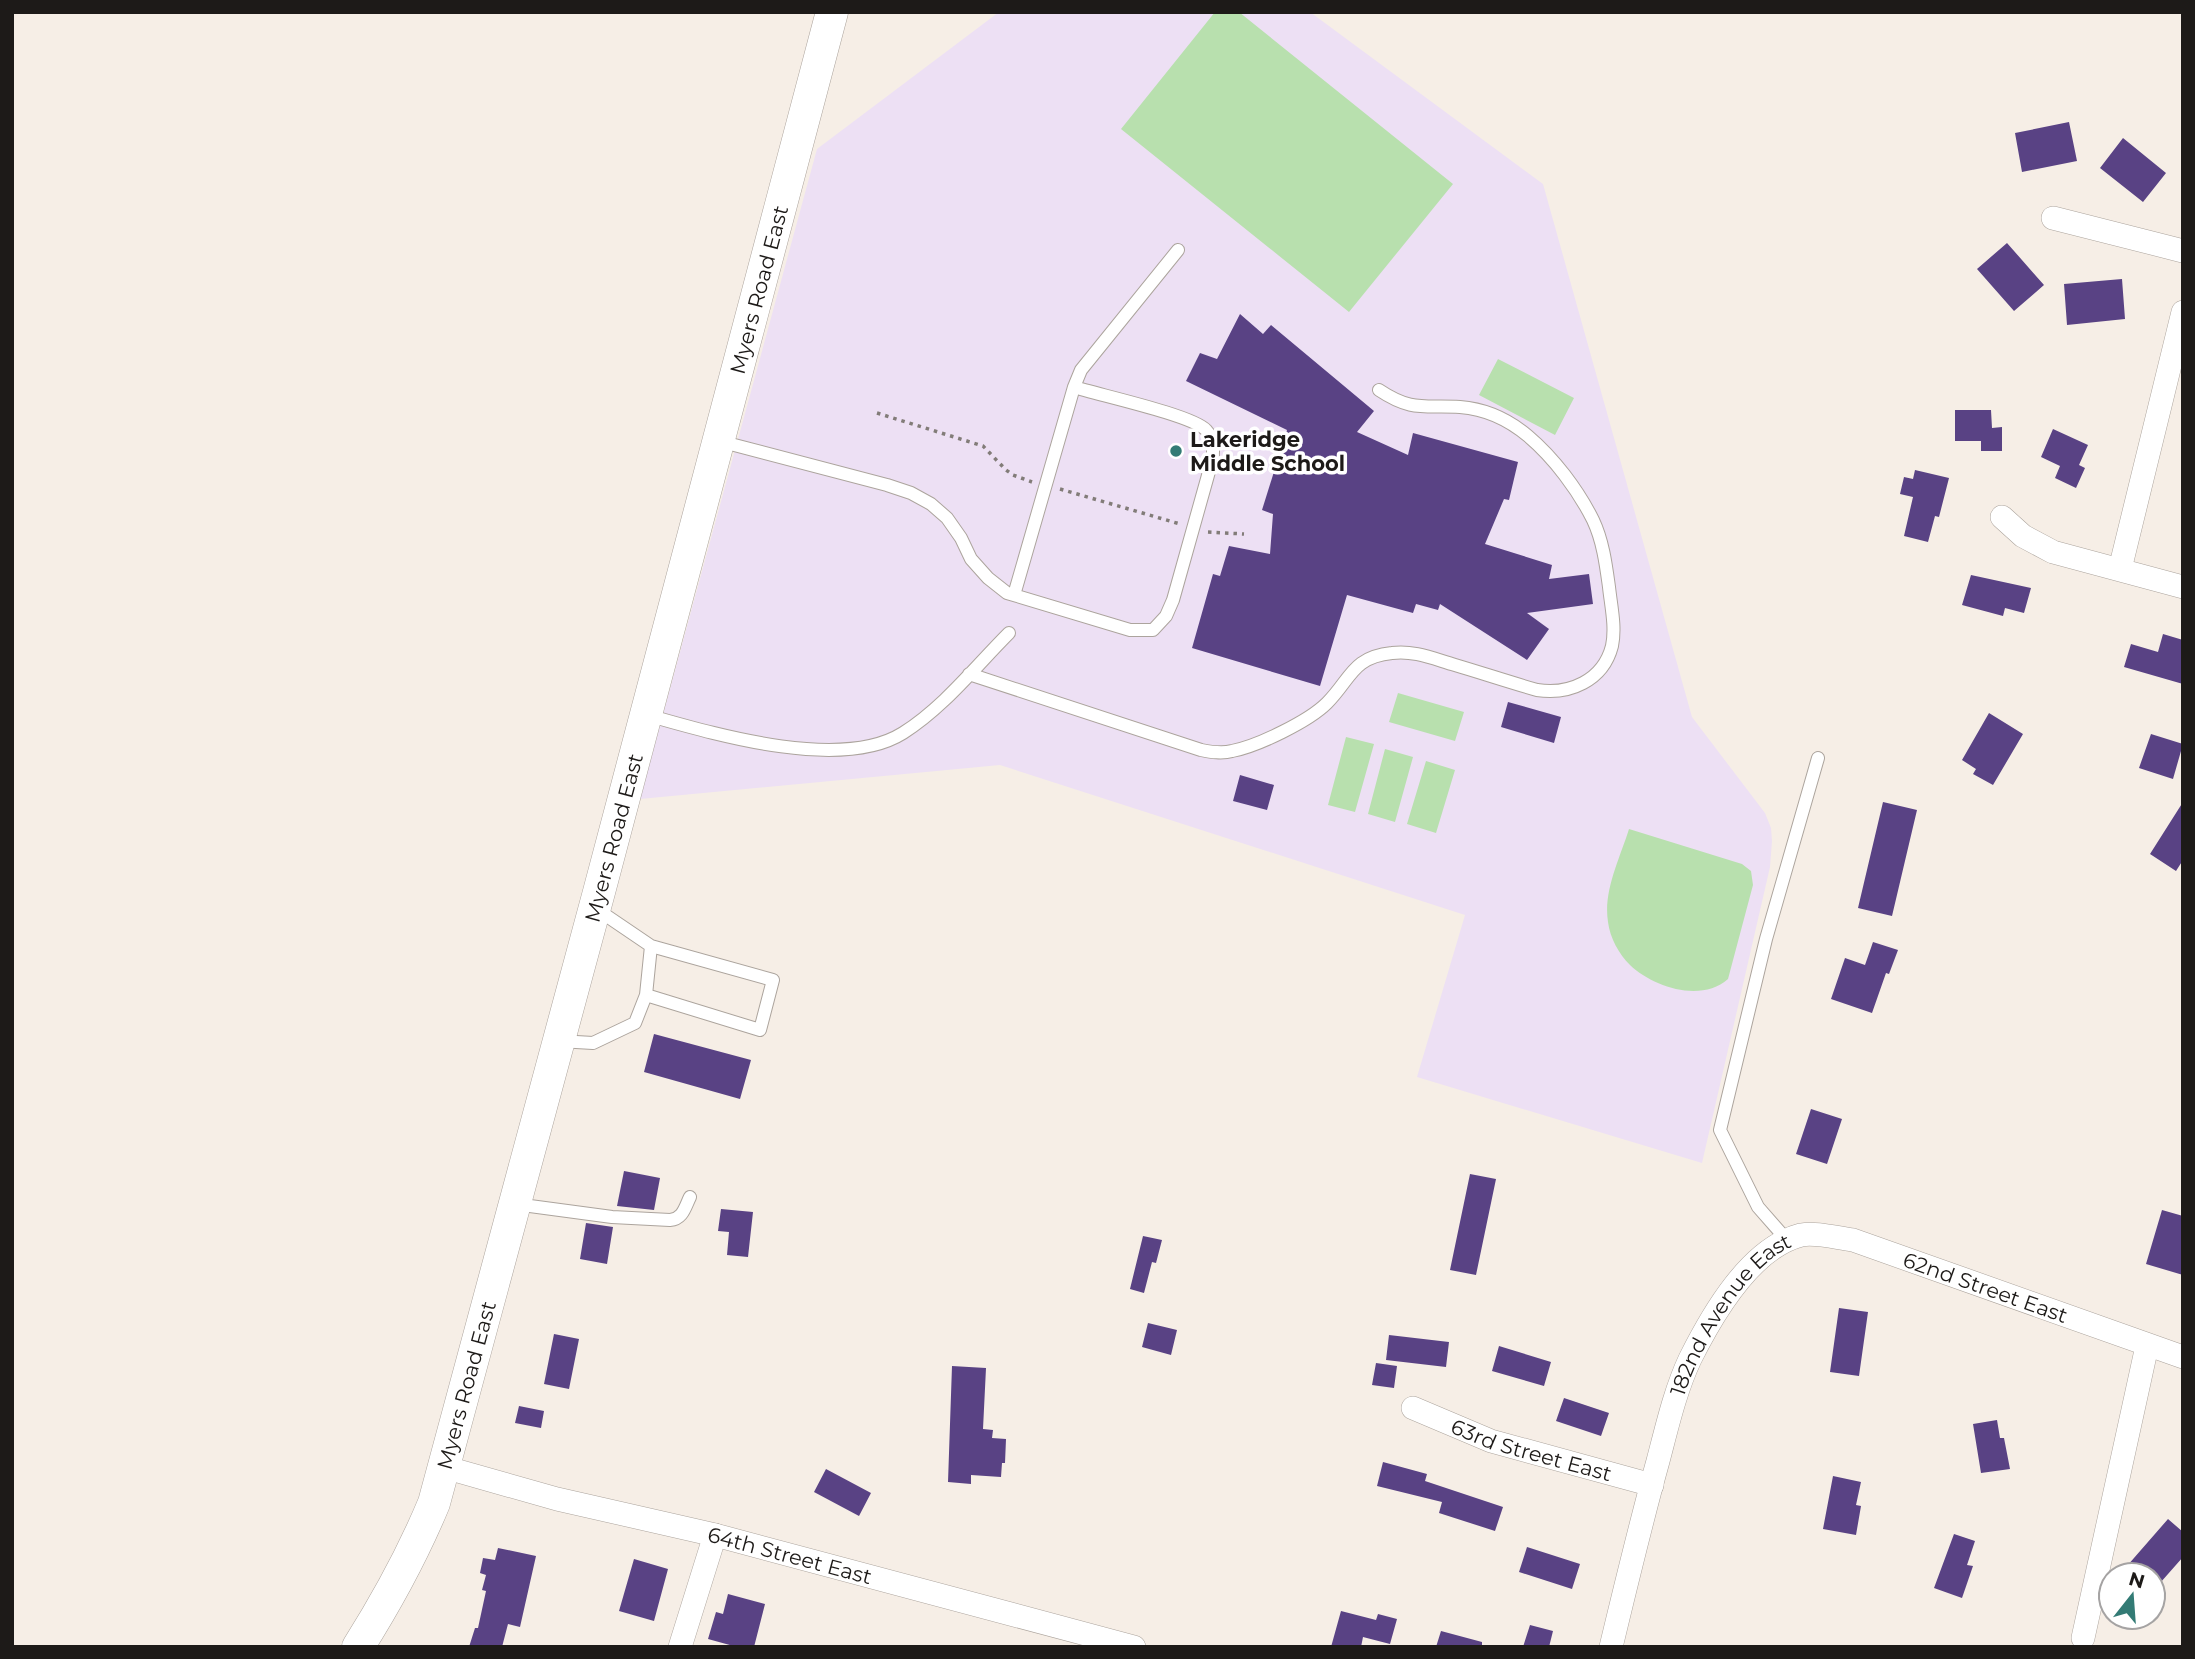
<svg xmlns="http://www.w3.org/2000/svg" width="2195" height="1659" viewBox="0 0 2195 1659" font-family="Montserrat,sans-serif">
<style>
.education{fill:#ede0f4}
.green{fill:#b8e0ae}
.building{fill:#594284}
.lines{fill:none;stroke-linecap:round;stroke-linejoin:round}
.lane-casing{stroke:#aca49d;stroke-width:14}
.street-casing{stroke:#aca49d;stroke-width:24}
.secondary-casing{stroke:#aca49d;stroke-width:33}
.path{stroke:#827c78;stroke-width:3.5;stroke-dasharray:3.5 5;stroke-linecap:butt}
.lane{stroke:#fff;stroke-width:12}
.street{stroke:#fff;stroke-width:23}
.secondary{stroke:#fff;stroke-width:32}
.poi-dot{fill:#337b75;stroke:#fff;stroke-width:2.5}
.labels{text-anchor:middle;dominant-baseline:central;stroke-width:7;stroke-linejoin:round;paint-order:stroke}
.street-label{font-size:21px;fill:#1d1a18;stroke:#fff}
.poi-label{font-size:21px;font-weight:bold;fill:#1d1a18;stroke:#fff;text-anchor:start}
</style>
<rect width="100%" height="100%" fill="#f6eee6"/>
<path class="education" d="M 999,12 L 1310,12 L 1543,184 L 1692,717 L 1765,813 L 1771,828 L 1772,841 L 1770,867 L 1702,1163 L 1417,1077 L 1465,915 L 1000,765 L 640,799 L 817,149 Z"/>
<path class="green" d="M 1215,12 L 1239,12 L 1453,184 L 1349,312 L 1121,129 Z
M 1498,359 L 1574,398 L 1555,435 L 1479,395 Z
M 1398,693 L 1464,712 L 1455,741 L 1389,722 Z
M 1346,737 L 1374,744 L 1355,812 L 1328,805 Z
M 1385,749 L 1413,757 L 1395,822 L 1368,814 Z
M 1426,761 L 1455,770 L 1436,833 L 1407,824 Z
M 1629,829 L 1742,864 L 1751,871 L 1753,885 L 1728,979 C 1701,1003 1653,987 1630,965 C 1619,954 1610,938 1608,922 C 1603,891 1620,858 1629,829 Z"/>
<path class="building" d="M 2069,122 L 2077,161 L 2022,172 L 2015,133 Z
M 2123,138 L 2166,173 L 2143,202 L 2100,168 Z
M 2007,243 L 2044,285 L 2014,311 L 1977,269 Z
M 2122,279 L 2125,319 L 2067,325 L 2064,284 Z
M 1240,314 L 1263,334 L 1271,325 L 1374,411 L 1357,432 L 1408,455 L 1413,433 L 1518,462 L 1509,500 L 1504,499 L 1485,544 L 1552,565 L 1549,579 L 1589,574 L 1593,604 L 1527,613 L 1549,629 L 1527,660 L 1440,604 L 1438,610 L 1416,604 L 1413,613 L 1347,595 L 1320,686 L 1192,648 L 1213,574 L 1220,576 L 1229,546 L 1270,554 L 1273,514 L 1262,510 L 1287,430 L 1186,381 L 1200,353 L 1217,359 Z
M 1955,410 L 1991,410 L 1992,428 L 2002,427 L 2002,451 L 1981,451 L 1981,441 L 1955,441 Z
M 2053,429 L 2088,445 L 2079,465 L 2085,468 L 2076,488 L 2055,478 L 2060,466 L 2041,457 Z
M 1915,470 L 1949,478 L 1939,517 L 1935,516 L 1928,542 L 1904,536 L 1913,497 L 1900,494 L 1904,477 L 1913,479 Z
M 1971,575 L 2031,588 L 2024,613 L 2005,608 L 2003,616 L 1962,605 Z
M 2163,634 L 2183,640 L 2183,684 L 2124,667 L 2131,644 L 2158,652 Z
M 1508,702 L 1561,717 L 1554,743 L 1501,727 Z
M 1989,713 L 2023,734 L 1993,785 L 1973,774 L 1976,769 L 1962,760 Z
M 2151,734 L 2183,744 L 2173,779 L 2139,768 Z
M 1240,775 L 1274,785 L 1267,810 L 1233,801 Z
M 1883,802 L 1917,810 L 1892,916 L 1858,908 Z
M 2183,802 L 2183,860 L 2176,871 L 2150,854 Z
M 1873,942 L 1898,950 L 1889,974 L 1886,973 L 1872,1013 L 1831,999 L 1845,958 L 1865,965 Z
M 654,1034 L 751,1060 L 740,1099 L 644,1072 Z
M 1811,1109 L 1842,1119 L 1827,1164 L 1796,1154 Z
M 624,1171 L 660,1178 L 654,1210 L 617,1206 Z
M 1470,1174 L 1496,1179 L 1476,1275 L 1450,1270 Z
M 721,1209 L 753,1212 L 748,1257 L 727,1255 L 729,1232 L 718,1231 Z
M 2162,1210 L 2183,1216 L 2183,1275 L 2146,1264 Z
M 586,1223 L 613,1227 L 607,1264 L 580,1259 Z
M 1143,1236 L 1162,1240 L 1156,1263 L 1152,1262 L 1144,1293 L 1130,1289 Z
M 1839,1308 L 1868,1312 L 1859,1376 L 1830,1372 Z
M 1148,1323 L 1177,1330 L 1171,1355 L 1142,1347 Z
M 554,1334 L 579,1339 L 569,1389 L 544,1384 Z
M 1389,1335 L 1449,1342 L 1446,1367 L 1386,1360 Z
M 1499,1346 L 1551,1362 L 1544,1386 L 1492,1371 Z
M 1376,1363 L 1397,1366 L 1394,1388 L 1372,1385 Z
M 952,1366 L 986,1368 L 983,1429 L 993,1430 L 992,1438 L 1006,1439 L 1005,1463 L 1002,1463 L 1001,1477 L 971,1475 L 971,1484 L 948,1482 Z
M 1564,1398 L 1609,1413 L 1601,1436 L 1556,1421 Z
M 519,1406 L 544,1411 L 541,1428 L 515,1423 Z
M 1997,1420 L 2000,1438 L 2004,1438 L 2010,1469 L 1981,1473 L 1973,1424 Z
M 1383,1462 L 1427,1474 L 1425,1481 L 1503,1507 L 1495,1531 L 1439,1513 L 1442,1502 L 1377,1486 Z
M 826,1469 L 871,1493 L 859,1516 L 814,1492 Z
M 1833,1476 L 1861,1482 L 1856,1505 L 1861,1506 L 1856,1535 L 1823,1529 Z
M 2168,1519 L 2183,1532 L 2183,1557 L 2153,1591 L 2153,1575 L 2138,1575 L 2127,1566 Z
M 1954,1534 L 1975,1541 L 1967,1565 L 1973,1566 L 1962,1598 L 1934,1588 Z
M 1527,1547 L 1580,1564 L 1572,1589 L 1519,1572 Z
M 498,1548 L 536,1556 L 520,1627 L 508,1624 L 502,1647 L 469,1647 L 475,1628 L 478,1628 L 486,1591 L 482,1590 L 486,1575 L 480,1573 L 483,1558 L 495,1560 Z
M 634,1559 L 668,1569 L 654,1621 L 619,1611 Z
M 728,1594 L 765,1604 L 754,1647 L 737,1647 L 708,1639 L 716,1612 L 723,1614 Z
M 1341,1611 L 1376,1620 L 1378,1614 L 1397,1619 L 1390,1644 L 1363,1637 L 1361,1647 L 1331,1647 Z
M 1530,1625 L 1553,1631 L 1549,1647 L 1523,1647 Z
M 1441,1631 L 1482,1642 L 1482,1647 L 1436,1647 Z"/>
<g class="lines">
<defs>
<path id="lane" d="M 719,441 L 887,485 L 911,493 L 931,504 L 947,518 L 961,538 L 971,559 L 988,578 L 1007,593 L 1130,630 L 1153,630 L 1166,616 L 1173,600 L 1212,461 C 1214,450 1214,438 1206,430 C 1192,415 1099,395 1074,387
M 1014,595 L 1074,387 L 1081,370 L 1178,250
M 969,674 L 1201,750 C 1211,752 1222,754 1232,751 C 1258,746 1309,721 1327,703 C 1351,679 1352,657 1392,653 C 1414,650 1434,659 1455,665 C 1482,673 1509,682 1537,690 C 1569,695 1603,681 1612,646 C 1616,627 1611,606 1609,587 C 1606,565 1603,541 1593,520 C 1578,490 1554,458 1528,436 C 1509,420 1486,409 1460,407 C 1424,405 1412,412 1379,390
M 647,715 C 714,734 841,772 903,733 C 944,707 975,667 1009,633
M 646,995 L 651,946
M 559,1041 L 593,1043 L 635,1023 L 646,995 L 760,1030 L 773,980 L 651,946 L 595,908
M 515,1204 L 612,1217 L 670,1220 C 683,1219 685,1207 690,1197
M 1787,1240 L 1758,1207 L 1720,1130 L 1766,939 L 1818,758"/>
<g id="street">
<path d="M 2053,218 L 2183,251"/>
<path d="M 2002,517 L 2023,536 L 2053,552 L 2183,587"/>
<path d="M 2120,569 L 2183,312"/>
<path id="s1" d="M 1413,1408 L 1491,1441 L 1652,1485"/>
<path id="s2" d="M 444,1467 L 557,1499 L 715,1535 L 1134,1647"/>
<path d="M 2083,1638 L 2147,1346"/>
<path d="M 680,1647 L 715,1535"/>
<path id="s3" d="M 1611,1647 C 1626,1585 1641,1522 1658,1461 C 1667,1427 1675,1391 1690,1359 C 1712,1315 1750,1248 1801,1235 C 1816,1232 1837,1238 1853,1240 L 2183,1357"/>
</g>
<g id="secondary">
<path id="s4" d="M 358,1647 C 389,1598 412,1556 434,1503 L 599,892 L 832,12"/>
</g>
</defs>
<use href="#lane" class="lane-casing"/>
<use href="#street" class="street-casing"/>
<use href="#secondary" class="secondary-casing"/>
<path class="path" d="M 877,413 L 983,446 L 1006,470 L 1013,475 L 1032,482
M 1060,489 L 1180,524
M 1208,532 L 1244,534"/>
<use href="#lane" class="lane"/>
<use href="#street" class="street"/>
<use href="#secondary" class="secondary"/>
</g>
<circle class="poi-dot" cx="1176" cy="451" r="7"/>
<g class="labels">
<g class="street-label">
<text stroke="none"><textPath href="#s4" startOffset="1419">Myers Road East</textPath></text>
<text stroke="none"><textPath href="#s4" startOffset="852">Myers Road East</textPath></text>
<text stroke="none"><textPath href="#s3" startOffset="663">62nd Street East</textPath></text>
<text stroke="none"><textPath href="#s3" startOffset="359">182nd Avenue East</textPath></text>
<text stroke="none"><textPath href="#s4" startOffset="285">Myers Road East</textPath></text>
<text stroke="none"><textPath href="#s1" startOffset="126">63rd Street East</textPath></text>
<text stroke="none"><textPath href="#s2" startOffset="357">64th Street East</textPath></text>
</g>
<g class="poi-label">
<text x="1190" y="439">Lakeridge<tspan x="1190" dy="24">Middle School</tspan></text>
</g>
</g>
<rect width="2195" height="1659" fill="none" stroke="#1d1a18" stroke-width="28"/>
<g transform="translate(2132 1596) rotate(17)"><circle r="33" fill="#ffffff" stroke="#a5a3a3" stroke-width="2"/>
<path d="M0-5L12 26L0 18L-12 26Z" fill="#337b75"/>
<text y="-10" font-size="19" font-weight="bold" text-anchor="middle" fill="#1d1a18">N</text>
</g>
</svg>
